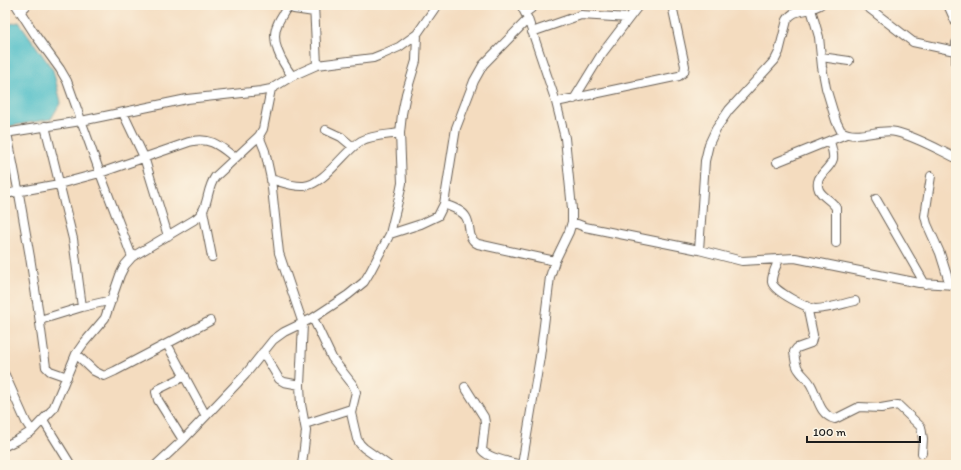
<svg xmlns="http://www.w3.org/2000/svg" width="961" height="470" viewBox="0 0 961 470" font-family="Itim,sans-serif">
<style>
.water{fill:#52c0c9;stroke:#376e72}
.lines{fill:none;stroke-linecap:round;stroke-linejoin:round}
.street-casing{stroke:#685f55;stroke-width:10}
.street{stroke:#fff;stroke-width:8}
</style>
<rect width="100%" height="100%" fill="#fcf5e5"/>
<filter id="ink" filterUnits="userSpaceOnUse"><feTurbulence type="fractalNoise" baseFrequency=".025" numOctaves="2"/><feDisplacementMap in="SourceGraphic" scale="8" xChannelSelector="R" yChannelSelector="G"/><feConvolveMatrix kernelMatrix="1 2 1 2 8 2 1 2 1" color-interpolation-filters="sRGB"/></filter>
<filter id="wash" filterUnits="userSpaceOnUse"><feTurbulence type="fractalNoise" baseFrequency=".012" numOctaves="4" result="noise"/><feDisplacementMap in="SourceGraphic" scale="16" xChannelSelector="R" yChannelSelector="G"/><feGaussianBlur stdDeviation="0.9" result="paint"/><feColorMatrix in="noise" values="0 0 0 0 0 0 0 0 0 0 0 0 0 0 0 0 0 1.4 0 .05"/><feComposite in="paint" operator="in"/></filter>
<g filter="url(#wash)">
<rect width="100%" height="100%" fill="#f4dcbf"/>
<path class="water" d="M 19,22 L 53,70 L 61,102 L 51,119 L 5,127 L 5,25 Z"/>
</g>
<g filter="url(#ink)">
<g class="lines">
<defs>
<path id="street" d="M 16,5 L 36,36 L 60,69 L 67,81 L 100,173 L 132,257
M 284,5 L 294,9 L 314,12
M 314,5 L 317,65
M 521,5 L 528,19 L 556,102 L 565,138 L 572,209 L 572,222 L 569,232 L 555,261 L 550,277 L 540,357 L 522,465
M 865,5 L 913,42 L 955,51
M 948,5 L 956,23
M 287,7 C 284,13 280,18 278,23 C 269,41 282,62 292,76
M 811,9 L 819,37 L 822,67 L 826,88 L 836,121 L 841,131 C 857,141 878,128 896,132 C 917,137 937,149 956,158
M 20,12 L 27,5
M 525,13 L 536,5
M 532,32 L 581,15 L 629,18
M 956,43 L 956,67
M 821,57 L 849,61
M 574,99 L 601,55 L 639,5
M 556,102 L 679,76 L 684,72 L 685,66 L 672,5
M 123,113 L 144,157 L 168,236
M 45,126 L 73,239 L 82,307
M 326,130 L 341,137 L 353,147
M 5,133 L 81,121 L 187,99 L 261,91 L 271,89 L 292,76 L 317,65 L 373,58 L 383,54 L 399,47 L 417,34 L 437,5
M 7,133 C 23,210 36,288 46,367 L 50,371 L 67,377
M 259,136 L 265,151 L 271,179 L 279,253 L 303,324 L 300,385 L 301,404 L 306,431 L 302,465
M 830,141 C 831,146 834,154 833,159 C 830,170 813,176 819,190 C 823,198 832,200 836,208 L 836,243
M 777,162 L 846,134
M 931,176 L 925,216 L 927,224 L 940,253 L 950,285
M 271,179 C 281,182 294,187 304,186 C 324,185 345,150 361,141 C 372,135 388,135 400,133
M 5,194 L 59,184 L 100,173 L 189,142 C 210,136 220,146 235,158
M 876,199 L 925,284
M 444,204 C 451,207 462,210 466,217 C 472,227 466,238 478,244 L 555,261
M 203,211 L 212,257
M 572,222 L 585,227 L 699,250 L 742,261 L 795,258 L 919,283 L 956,285
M 390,234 L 421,224 L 438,216 L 444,204 L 456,128 L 474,81 L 483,65 L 528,19
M 699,250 L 705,161 L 709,144 L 716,129 L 729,110 L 775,60 L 779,52 L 787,20 C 793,10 801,12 811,9 C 814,8 817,6 820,5
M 779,259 C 777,265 771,275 772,282 C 773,291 807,308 815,309 C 828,309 842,304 855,301
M 807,306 L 813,335 L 811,343 L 797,348 L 794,352 C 795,358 795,365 799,370 C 802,375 808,379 811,385 C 818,397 819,415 835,419 L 859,407 L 881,408 L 898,405 L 921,427 L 923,439 L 922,453
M 313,318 L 332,358 L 353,385 L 356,392 L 351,413 L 357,439 L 360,444 L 364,448 L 388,465
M 40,320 L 82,307 L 112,300
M 167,344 L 206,416
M 263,352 L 279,379 L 284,382 L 300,385
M 76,354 L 94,371 L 104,376 L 115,371 L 210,321
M 5,375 L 26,422 L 32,431
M 465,387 L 484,417 L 485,423 L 482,450 C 489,459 511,462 522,465
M 43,420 L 69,462
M 305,424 L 351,409
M 183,440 L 158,400 L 156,392 L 159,389 L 185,376
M 5,446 L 17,440 L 32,431 L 53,409 L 76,354 L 83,344 L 105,318 L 120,275 L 125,265 L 132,257 L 194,220 C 210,210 205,191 215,177 L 259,136 L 263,129 L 271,89
M 156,465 L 183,440 L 245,375 L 273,340 L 284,332 L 313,318 L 348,295 L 364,282 L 370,272 L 390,234 L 400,193 L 402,183 L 400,133 L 402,114 L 406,94 L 416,61 L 417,34"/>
</defs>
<use href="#street" class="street-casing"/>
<use href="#street" class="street"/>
</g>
</g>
<rect width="961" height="470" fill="none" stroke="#fcf5e5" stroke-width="20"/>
<path d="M807 436v6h113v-6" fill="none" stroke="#1c1c1c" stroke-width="2"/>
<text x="813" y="436" font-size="12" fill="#1c1c1c" stroke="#fcf5e5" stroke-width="3" paint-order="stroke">100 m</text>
</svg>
